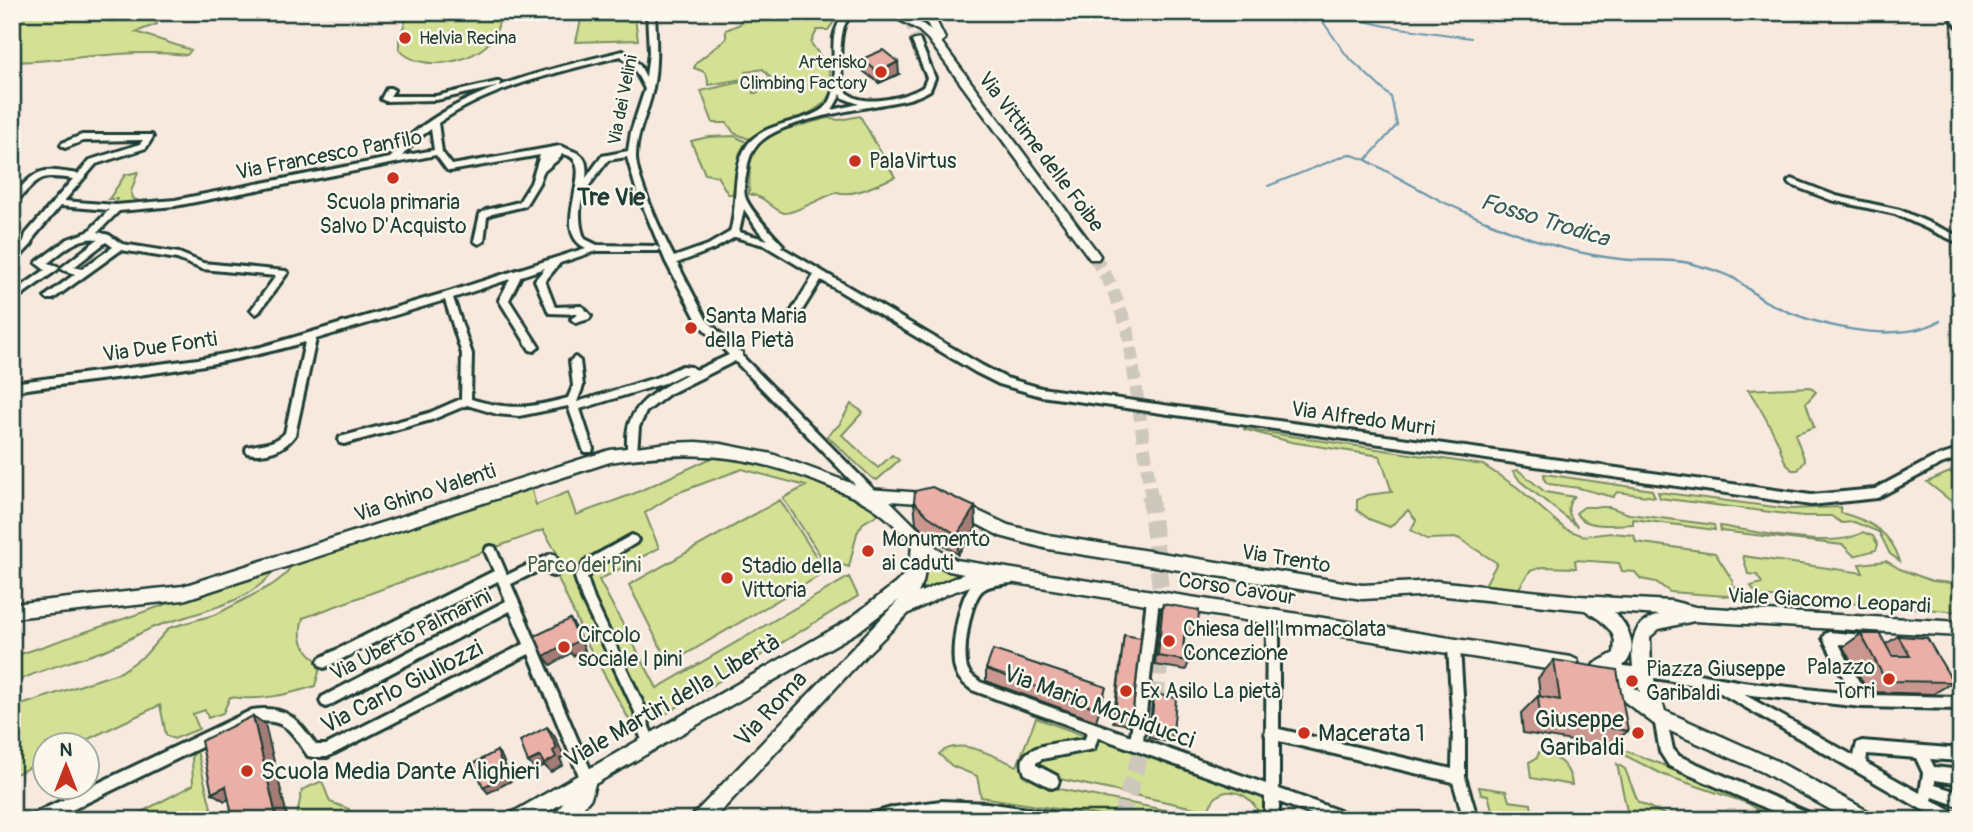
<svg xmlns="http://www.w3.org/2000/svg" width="1973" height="832" viewBox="0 0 1973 832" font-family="Pangolin,sans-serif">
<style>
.green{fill:#d4e194;stroke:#7a8f64;stroke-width:2}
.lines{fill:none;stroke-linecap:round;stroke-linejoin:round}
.stream-far1{stroke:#6996aa;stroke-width:2}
.stream{stroke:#6996aa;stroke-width:2.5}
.minor-tunnel{stroke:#cdc7bc;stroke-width:8;stroke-dasharray:8 4.5;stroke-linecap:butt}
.major-tunnel-far1{stroke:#cdc7bc;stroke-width:13;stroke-dasharray:13 7;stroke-linecap:butt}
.major-tunnel{stroke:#cdc7bc;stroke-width:17;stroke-dasharray:17 8;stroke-linecap:butt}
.minor-casing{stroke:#1f3d34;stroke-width:6}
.major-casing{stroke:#1f3d34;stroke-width:5}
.minor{fill:#fbf7ec;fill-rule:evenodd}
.major{fill:#fbf7ec;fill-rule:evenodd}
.wall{fill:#c99790;stroke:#1f3d34;stroke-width:2}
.shaded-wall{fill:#a47b76;stroke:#1f3d34;stroke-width:2}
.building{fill:#eab0a8;stroke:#1f3d34;stroke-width:2}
.poi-dot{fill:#c8321e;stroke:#fbf7ec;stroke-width:2.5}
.labels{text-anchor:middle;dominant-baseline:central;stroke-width:5;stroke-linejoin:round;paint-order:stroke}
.far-poi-label{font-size:18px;fill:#1f3d34;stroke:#fbf7ec;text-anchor:start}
.far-street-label{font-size:18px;fill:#1f3d34;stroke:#fbf7ec}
.street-label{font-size:21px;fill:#1f3d34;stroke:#fbf7ec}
.poi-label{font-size:21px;fill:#1f3d34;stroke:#fbf7ec;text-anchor:start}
.park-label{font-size:21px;fill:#435e47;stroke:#fbf7ec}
.water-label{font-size:23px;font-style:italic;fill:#385b5b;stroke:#fbf7ec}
.quarter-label{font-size:24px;font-weight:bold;fill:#1f3d34;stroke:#fbf7ec}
.near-street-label{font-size:24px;fill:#1f3d34;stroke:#fbf7ec}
.near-poi-label{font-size:24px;fill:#1f3d34;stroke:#fbf7ec;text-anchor:start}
</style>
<rect width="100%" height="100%" fill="#f8e9de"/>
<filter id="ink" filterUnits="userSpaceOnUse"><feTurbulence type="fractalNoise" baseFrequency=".0143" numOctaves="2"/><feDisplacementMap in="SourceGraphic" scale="14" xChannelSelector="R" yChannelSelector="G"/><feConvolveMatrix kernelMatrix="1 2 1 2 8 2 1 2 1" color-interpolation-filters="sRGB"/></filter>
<g filter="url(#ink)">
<path class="green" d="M 12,12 L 77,12 L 111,21 L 105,13 L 160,12 L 163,13 L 156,19 L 157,24 L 136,32 L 191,50 L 187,55 C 129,48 71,61 12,62 Z
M 409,12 L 501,12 C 499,20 498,32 493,38 C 476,63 419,74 399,49 L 399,39 Z
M 744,12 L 841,12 L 828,30 L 817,30 L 811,43 C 816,51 823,58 827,66 C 851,118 776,117 749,139 L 734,133 L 727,123 L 713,123 L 701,91 L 741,82 L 754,84 L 753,93 L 758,93 L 758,86 L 764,86 L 767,79 L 770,77 L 763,69 L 746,72 L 743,79 L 708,85 C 708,73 706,72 694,68 L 697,62 L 726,39 L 726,30 L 740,24 Z
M 635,18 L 638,40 L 576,42 L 581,20 Z
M 860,116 L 895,177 C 879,183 854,198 837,192 C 827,195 792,215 784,213 C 770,208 767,197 749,194 L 750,161 L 754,149 L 760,142 L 779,131 L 828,118 L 839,120 Z
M 735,136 L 746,142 L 739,154 L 733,194 L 728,194 L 717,176 L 705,174 L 691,141 L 708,137 Z
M 138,172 L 131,192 L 132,198 L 141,202 L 114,205 L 117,199 L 109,199 L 125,175 Z
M 1810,387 L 1816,392 L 1806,403 L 1814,427 L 1795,434 L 1805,461 L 1798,470 L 1792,470 C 1779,455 1784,455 1777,440 C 1768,422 1760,406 1748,390 Z
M 851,404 L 863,412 L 842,435 L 878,468 L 892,455 L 899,460 L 877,480 L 872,478 L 827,436 L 839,425 Z
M 1243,429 L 1483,465 L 1517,487 L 1565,529 L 1584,536 L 1611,533 L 1634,535 L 1636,542 L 1715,553 L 1733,581 L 1732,587 L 1739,587 L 1742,593 L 1740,597 L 1670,592 L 1656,582 L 1641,579 L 1635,572 L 1622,571 L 1619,563 L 1575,560 L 1576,568 L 1543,567 L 1530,571 L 1517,591 L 1485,585 L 1497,563 L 1458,538 L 1427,539 L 1411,530 L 1416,520 L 1408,510 L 1390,527 L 1369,519 L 1357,510 L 1357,500 L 1367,495 L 1392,492 L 1380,456 L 1291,442 Z
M 718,455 L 752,456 L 843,491 L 880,513 L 863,523 L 857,533 L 849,567 L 843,565 L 831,572 L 783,498 L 806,486 L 742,469 L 677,493 L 645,513 L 659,548 L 599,580 L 657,688 L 849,577 L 858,596 L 636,732 L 588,645 L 557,576 L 561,574 L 557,553 L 543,530 L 303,618 C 296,641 304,649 321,665 L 315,686 C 287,695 260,701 230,697 L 223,713 L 208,718 L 205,710 L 193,714 L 199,729 L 174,739 L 166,735 L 160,705 L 78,744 L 46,744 L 45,760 L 12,776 L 12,708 L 121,672 L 145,655 L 169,628 L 217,614 L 272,585 L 285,575 L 294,561 L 531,487 L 536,505 L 568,492 L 576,515 L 633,494 Z
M 1518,470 L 1545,492 L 1574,497 C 1564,507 1569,518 1578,527 L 1520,481 L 1513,471 Z
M 1952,471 L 1961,479 L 1961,509 L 1927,482 Z
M 1544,474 L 1652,490 L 1655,497 L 1617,492 L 1613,497 L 1579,488 L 1549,484 L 1545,481 Z
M 1658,492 L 1790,509 L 1841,507 L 1841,513 C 1869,520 1891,532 1900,561 L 1890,554 L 1879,532 L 1854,522 L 1842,523 L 1831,516 L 1802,516 L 1660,498 Z
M 780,500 L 826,572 L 669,664 L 629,585 Z
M 1584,507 L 1609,507 L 1629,514 L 1714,525 L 1715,530 L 1633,519 L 1633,524 C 1616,525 1584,529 1576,513 Z
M 1720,526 C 1755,531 1834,551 1863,532 L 1873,536 L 1878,545 L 1876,550 L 1854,556 L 1843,545 L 1721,531 Z
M 1743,556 L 1863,573 L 1859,564 L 1886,561 L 1900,569 L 1932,581 L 1961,584 L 1961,612 L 1758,596 L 1751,586 L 1762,583 L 1757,575 L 1748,574 Z
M 928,560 L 943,568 L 964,574 L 912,597 L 922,581 Z
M 278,566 C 252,605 195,612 154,627 C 139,633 125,642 110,648 C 80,661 47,666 18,681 L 12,696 L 12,657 Z
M 1036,718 L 1088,737 L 1086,743 L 1041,750 L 1027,772 L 1054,788 L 1196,816 L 1197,820 L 1127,820 L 981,797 L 977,776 L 952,766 L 939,754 C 960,735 995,757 1017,766 Z
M 1096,738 L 1264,796 L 1266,799 L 1264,820 L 1261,820 C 1254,789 1214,779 1208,814 L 1202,814 L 1199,809 L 1060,779 L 1035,767 L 1033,761 Z
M 1607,744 L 1704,780 L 1798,820 L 1775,820 L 1747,803 L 1664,775 L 1608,747 Z
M 197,751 L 214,820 L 126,820 L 193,785 L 192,756 Z
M 1539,752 C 1558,756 1570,766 1572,785 L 1531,778 L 1529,762 L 1537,758 Z
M 1617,764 L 1625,769 L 1638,802 L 1677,820 L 1629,820 Z
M 322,781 L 330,802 L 349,809 L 348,820 L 296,820 L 302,790 Z
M 1479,787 L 1506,791 L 1509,801 L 1531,804 L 1533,820 L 1491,820 L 1489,814 L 1493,813 L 1488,795 L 1481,794 Z"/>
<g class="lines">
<path class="stream-far1" d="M 1316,12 L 1347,56 L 1391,97 L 1397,125 L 1366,160 L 1443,202 L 1490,223
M 1325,12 L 1386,26 L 1471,38
M 1268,186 L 1349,154 L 1366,160"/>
<path class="stream" d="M 1486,221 C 1528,239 1574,254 1620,259 C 1642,262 1667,258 1689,263 C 1704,267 1721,271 1735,279 C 1745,285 1754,295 1765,301 C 1810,325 1893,346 1940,321"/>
<path class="minor-tunnel" d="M 908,12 L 906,17 L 916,41"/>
<path class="major-tunnel-far1" d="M 1094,256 L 1112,287 L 1128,330 L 1151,496"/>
<path class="major-tunnel" d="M 1150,495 L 1163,611
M 1120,820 L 1153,714 L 1162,649"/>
<defs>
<path id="minor" d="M 647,12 L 655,12 C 656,38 658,63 653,88 C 649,111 636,132 636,156 C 635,176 664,238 674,257 L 708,245 L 730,232 C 739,205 731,172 746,147 C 764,118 816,125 830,101 C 840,82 831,58 834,37 C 836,27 840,20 845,12 L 853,12 C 850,17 846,21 844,26 C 839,40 838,86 850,95 C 867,107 907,97 923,87 L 927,78 L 912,41 L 919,39 L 935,78 L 930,90 C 916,99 900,101 884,104 C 851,111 779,120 757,145 C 751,152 748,161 747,170 C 746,177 743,189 745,196 C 748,209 772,233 781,243 L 783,245 L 781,247 L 983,366 L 1006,378 L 1041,388 L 1811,495 L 1875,489 L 1933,458 L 1961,449 L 1961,457 L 1941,464 L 1877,498 L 1811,505 L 1041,396 L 999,384 L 975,372 L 821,280 L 796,320 L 790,320 L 788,317 L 814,275 L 764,245 L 735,237 L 714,249 L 677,263 L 706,319 L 738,351 L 742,352 L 742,356 L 879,495 L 881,498 L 879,501 L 875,503 L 871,501 L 735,361 L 669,394 L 646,412 L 639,427 L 637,452 L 636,455 L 628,455 L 627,452 C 627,441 626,429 631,419 C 641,397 667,385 687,374 L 683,374 L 665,383 L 580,409 L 593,449 L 592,452 L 584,452 L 583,449 L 568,406 L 519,416 L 497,414 L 467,405 L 431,420 L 344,444 L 340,443 L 339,440 L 340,437 L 429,413 L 461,399 L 462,354 L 445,300 L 316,339 L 295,435 C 285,450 265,457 247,453 L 246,450 L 247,447 C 262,443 273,445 285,433 L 305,342 C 210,370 110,378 12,391 L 12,383 L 198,359 L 261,347 L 445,293 L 586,248 C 546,230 603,158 562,154 L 560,158 L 543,172 L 539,183 L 525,206 L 492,214 L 487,217 L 484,241 L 479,244 L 474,241 L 480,214 L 486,210 L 519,202 L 531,183 L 540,155 L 450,171 L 447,170 L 436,155 L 175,206 L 119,211 L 98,232 L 109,235 L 122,244 L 179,253 L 203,263 L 286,271 L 288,273 L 286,275 L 259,312 L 256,314 L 251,310 L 276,276 L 202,269 L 177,259 L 121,250 L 53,299 L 47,299 L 45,297 L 47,295 L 75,274 L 63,270 L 61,268 L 98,239 C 79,235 62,252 48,263 L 57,266 L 59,268 L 57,270 L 20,296 L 14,296 L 12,294 L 14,292 L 45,270 L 36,263 L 38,261 L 68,239 L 88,232 L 109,210 L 60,206 L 34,237 L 32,244 L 15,262 L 12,263 L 12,254 L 24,241 L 26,234 L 73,179 C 36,174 40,178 15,203 L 12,204 L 12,196 C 40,168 38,168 78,174 L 90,160 L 140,144 L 143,140 L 83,141 L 65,148 L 61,145 L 62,143 L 82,135 L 152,135 L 153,137 L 146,148 L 96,164 L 64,201 L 116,205 L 175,200 L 390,158 C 398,150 404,141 412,134 C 471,86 551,69 623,51 L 639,64 L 646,77 L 649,52 ZM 621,56 L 633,67 L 645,89 L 631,132 L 628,151 L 602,156 L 586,178 C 589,152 578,154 560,146 L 452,165 L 442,152 L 438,123 C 491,86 560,72 621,56 ZM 841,94 L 843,98 L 859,104 L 832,110 ZM 431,129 L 434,150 L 402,156 L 416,140 ZM 627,157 L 637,192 L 666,262 L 699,324 L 729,355 L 696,370 L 691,367 L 682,366 L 658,377 L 577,402 L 583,386 L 580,361 L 575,357 L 570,361 L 573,386 L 568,398 C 529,408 511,411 471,399 L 472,354 L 453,298 L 510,279 L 499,300 L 530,350 L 534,351 L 539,347 L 509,300 L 521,276 L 545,268 L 535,280 L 549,313 L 578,314 L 571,319 L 576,323 L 589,319 L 591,316 L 584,308 L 581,306 L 555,307 L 545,281 L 560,263 L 596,251 L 658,251 L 660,249 L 658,247 L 655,246 L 597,245 L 585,239 C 579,228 578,206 584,194 C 589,184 601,170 608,160 ZM 744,209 L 757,229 L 768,240 L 739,232 ZM 106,242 L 113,247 L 82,269 L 74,267 Z
M 1946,12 L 1954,12 L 1961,20 L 1961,27 L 1958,27 Z
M 497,82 L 500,82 L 500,86 L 436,100 L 385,101 L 381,99 L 387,88 L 390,88 L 394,90 L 390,96 L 436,96 Z
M 1792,179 L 1836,196 L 1900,210 L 1961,237 L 1961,244 L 1895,214 L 1831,200 L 1789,184 L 1788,182 Z
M 632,535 L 636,537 L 638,540 L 636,543 L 593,569 L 587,578 L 594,599 L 647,712 L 649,727 L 656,743 L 655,747 L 650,749 L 645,747 L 637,728 L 635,712 L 582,599 L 575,577 L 585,561 Z
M 491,546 L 495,547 L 507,575 L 551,554 L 555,555 C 558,561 560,569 557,575 L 553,576 L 549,575 L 546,567 L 511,584 L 594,778 L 592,783 L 587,785 L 582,783 L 529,654 L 327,757 L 313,757 L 308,756 C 291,731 286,718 253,722 L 51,820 L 29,820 L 31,815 L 252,710 C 287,705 297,719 316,745 L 326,745 L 524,644 L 510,611 L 330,705 L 326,707 L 322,705 L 320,701 L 322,697 L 506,601 L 498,581 L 324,668 L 320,666 L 318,662 L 320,658 L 494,571 L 485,551 L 487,547 Z
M 1011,573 L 1015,574 L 1017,578 L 1015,582 C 1005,585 992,583 983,590 C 970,599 961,657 968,670 C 970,675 976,678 980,682 L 1131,736 L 1147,599 L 1149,595 L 1153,594 L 1157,595 L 1159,599 L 1143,740 L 1266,784 L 1266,736 L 1265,733 L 1266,730 L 1267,618 L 1269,614 L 1273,613 L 1277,614 L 1279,618 L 1279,729 L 1452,769 L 1453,728 L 1448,647 L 1450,643 L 1454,641 L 1458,643 L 1460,647 L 1465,728 L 1465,777 L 1478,820 L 1464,820 L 1453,782 L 1279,741 L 1279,789 L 1351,815 L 1353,820 L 1327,820 L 1279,802 L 1279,820 L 1265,820 L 1265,797 L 1098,737 L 1094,749 L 1042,759 L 1036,763 L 1036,765 L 1057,776 L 1059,781 L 1057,786 L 1052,788 L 1025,774 C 1023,769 1021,762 1024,757 C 1031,743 1070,742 1085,739 L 1087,732 L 972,690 C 964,684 957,678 955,669 C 950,651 959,595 973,583 C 984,575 999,575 1011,573 Z
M 1829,632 L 1862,635 L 1864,639 L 1862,643 L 1858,645 L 1839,644 L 1866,695 L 1961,697 L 1961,709 L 1862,707 L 1743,694 L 1854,756 L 1857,743 L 1862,741 L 1961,749 L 1961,761 L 1930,759 L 1934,767 L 1961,770 L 1961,784 L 1935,780 L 1935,785 L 1961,793 L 1961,807 L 1933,797 L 1932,800 L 1959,815 L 1961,820 L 1940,820 L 1712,688 L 1655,678 L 1645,683 L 1641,681 L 1639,677 L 1641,673 L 1654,666 L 1743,682 L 1852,694 L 1823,638 L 1825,634 ZM 1867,754 L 1916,758 L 1923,773 L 1920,793 L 1866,763 Z
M 1660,712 L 1665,714 L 1666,718 L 1673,749 L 1679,756 L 1814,815 L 1816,820 L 1793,820 L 1669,766 L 1660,752 L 1654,718 L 1655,714 Z
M 941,801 L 987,803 L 1056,813 L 1061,815 L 1063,820 L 1009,820 L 941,815 L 897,820 L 865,820 L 867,815 L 895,807 Z"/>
<path id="major" d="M 922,12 L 932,12 L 945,39 L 941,42 L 1098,253 L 1100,256 L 1098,259 L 1090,259 L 928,39 L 917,29 L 896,18 C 906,12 923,23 931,31 Z
M 696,442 L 721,444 L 772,454 L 867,489 L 938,494 L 940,498 L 938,502 L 933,504 L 890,501 L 937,548 L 956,560 L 1571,657 L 1577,660 L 1579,665 L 1577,670 L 1571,673 L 991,579 L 947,594 L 909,613 L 867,654 L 713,820 L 691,820 L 694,814 L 899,600 L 859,631 L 595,784 L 591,798 L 572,820 L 551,820 L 564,802 L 534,820 L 507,820 L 510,814 L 847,621 L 896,583 L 910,568 L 912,544 C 877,504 862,500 815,481 C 743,453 685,450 610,462 L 183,600 L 12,618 L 12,604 L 183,586 L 610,450 L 669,443 ZM 927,559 L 949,571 L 964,574 L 918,593 L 923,582 Z
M 959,502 L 1008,525 L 1048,535 L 1362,585 L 1436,581 L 1579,596 L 1671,601 L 1695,607 L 1961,622 L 1961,636 L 1694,621 L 1659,629 L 1650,637 L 1651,671 L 1665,711 L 1775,760 L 1873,814 L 1876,820 L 1849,820 L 1763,772 L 1654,724 L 1600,683 L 1592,669 L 1594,664 L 1614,653 L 1615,641 L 1612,632 L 1600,620 L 1585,610 L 1436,595 L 1362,599 L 1048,549 L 1000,536 L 954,512 L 952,508 L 954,504 ZM 1614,612 L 1660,615 C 1633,621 1630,642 1633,667 L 1623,666 C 1640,650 1629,626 1614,612 ZM 1625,682 L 1637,683 L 1640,692 Z"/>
</defs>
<use href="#minor" class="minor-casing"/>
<use href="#major" class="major-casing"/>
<use href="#minor" class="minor"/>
<use href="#major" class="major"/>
</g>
<path class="wall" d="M 862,59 L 899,74 L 879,83 L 863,71 Z
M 914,502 L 975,507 L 976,528 L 958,554 L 929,537 L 916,523 Z
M 1163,604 L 1198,624 L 1195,633 L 1185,632 L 1183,652 L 1189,661 L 1186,670 L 1155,665 L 1160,614 Z
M 1861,634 L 1886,644 L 1898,636 L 1953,682 L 1933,694 L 1868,692 L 1843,647 Z
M 1124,635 L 1132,717 L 1130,725 L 1113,722 Z
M 1554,660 L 1628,731 L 1608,747 L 1523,733 L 1521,713 L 1538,696 L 1540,696 L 1538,678 Z
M 986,669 L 1106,687 L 1096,721 L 986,681 Z
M 1154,694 L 1173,734 L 1170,742 L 1149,738 L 1152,703 Z"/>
<path class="shaded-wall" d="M 898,62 L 899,74 L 879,83 L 878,72 Z
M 975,507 L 976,528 L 958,554 L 957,535 Z
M 570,619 L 576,628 L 585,650 L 573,656 L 571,653 L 551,665 L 544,656 Z
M 253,716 L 265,724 L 288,820 L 277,820 Z
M 547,727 L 554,735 L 564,756 L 560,759 L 563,765 L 551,772 L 544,765 L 536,770 L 528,762 L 553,751 Z
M 497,751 L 502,757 L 511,781 L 488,793 L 483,787 Z
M 226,786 L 238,794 L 225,801 L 212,793 Z"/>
<path class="building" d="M 883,50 L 898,62 L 878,72 L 862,59 Z
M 932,487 L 975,507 L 957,535 L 928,516 L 914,502 L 915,491 Z
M 1163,604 L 1199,610 L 1198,624 L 1185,622 L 1183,652 L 1190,653 L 1189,661 L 1158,656 Z
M 570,619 L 579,640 L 567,647 L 565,644 L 544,656 L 535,636 Z
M 1861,634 L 1880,634 L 1892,656 L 1910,656 L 1898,636 L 1927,638 L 1953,682 L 1886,681 Z
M 1124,635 L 1141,638 L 1132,717 L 1115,713 Z
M 993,650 L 1106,687 L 1099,709 L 986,669 Z
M 1554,660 L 1617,670 L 1628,731 L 1540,716 L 1538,696 L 1560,700 Z
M 1154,694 L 1176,698 L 1173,734 L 1151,730 Z
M 253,716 L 277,820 L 223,820 L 232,815 L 226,786 L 212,793 L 201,741 Z
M 547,727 L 557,748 L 553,751 L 556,757 L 544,764 L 540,756 L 528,762 L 520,741 Z
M 497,751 L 506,776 L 483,787 L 474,763 Z"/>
</g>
<g class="poi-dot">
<circle cx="405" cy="38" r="7"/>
<circle cx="881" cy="72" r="7"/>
<circle cx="855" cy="161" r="7"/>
<circle cx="393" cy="178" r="7"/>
<circle cx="691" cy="328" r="7"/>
<circle cx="868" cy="551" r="7"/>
<circle cx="727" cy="578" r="7"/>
<circle cx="1169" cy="641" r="7"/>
<circle cx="564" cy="647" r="7"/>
<circle cx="1889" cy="679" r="7"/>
<circle cx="1632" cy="681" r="7"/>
<circle cx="1126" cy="691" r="7"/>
<circle cx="1304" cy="733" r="7"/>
<circle cx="1638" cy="733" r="7"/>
<circle cx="247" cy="771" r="7"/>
</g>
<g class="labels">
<g class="far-poi-label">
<text x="419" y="38">Helvia Recina</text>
<text x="867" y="62" text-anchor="end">Arterisko<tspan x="867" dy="21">Climbing Factory</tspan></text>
</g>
<g class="far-street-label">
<text transform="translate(623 100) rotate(-79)">Via dei Velini</text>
</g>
<g class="street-label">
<text transform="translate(1041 152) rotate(53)">Via Vittime delle Foibe</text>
<text transform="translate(329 155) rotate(-11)">Via Francesco Panfilo</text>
<text transform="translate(160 347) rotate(-8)">Via Due Fonti</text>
<text transform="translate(1363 419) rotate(8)">Via Alfredo Murri</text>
<text transform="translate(425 493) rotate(-18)">Via Ghino Valenti</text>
<text transform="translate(1286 559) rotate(9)">Via Trento</text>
<text transform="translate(1237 589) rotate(9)">Corso Cavour</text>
<text transform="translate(1829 601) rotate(3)">Viale Giacomo Leopardi</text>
<text transform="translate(411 635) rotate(-27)">Via Uberto Palmarini</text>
</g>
<g class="poi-label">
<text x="869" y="161">PalaVirtus</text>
<text x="393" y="202" text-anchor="middle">Scuola primaria<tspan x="393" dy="24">Salvo D'Acquisto</tspan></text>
<text x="705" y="316">Santa Maria<tspan x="705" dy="24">della Pietà</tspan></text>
<text x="882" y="539">Monumento<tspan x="882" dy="24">ai caduti</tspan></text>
<text x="741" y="566">Stadio della<tspan x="741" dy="24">Vittoria</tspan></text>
<text x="1183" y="629">Chiesa dell'Immacolata<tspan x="1183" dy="24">Concezione</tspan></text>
<text x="578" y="635">Circolo<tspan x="578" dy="24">sociale I pini</tspan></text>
<text x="1875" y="667" text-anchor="end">Palazzo<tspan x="1875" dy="24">Torri</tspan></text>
<text x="1646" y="669">Piazza Giuseppe<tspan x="1646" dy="24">Garibaldi</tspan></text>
<text x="1140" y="691">Ex Asilo La pietà</text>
</g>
<g class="park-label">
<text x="584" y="565">Parco dei Pini</text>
</g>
<g class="water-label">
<text transform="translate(1545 220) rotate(17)">Fosso Trodica</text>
</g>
<g class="quarter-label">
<text x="611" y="197">Tre Vie</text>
</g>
<g class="near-street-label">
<text transform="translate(402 687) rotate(-27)">Via Carlo Giuliozzi</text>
<text transform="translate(672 701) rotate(-30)">Viale Martiri della Libertà</text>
<text transform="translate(1099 707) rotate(20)">Via Mario Morbiducci</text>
<text transform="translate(771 709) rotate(-47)">Via Roma</text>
</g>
<g class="near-poi-label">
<text x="1624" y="719" text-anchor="end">Giuseppe<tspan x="1624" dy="28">Garibaldi</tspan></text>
<text x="1318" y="733">Macerata 1</text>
<text x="261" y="771">Scuola Media Dante Alighieri</text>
</g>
</g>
<rect width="1973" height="832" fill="none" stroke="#fbf7ec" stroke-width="42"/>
<rect x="21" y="21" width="1931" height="790" fill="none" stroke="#1f3d34" stroke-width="2.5" filter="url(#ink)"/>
<g transform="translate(66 766)"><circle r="33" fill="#fbf7ec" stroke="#a3ada2" stroke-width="2"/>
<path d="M0-5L12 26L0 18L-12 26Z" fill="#c8321e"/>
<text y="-10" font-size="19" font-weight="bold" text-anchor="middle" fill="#1f3d34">N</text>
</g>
</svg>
